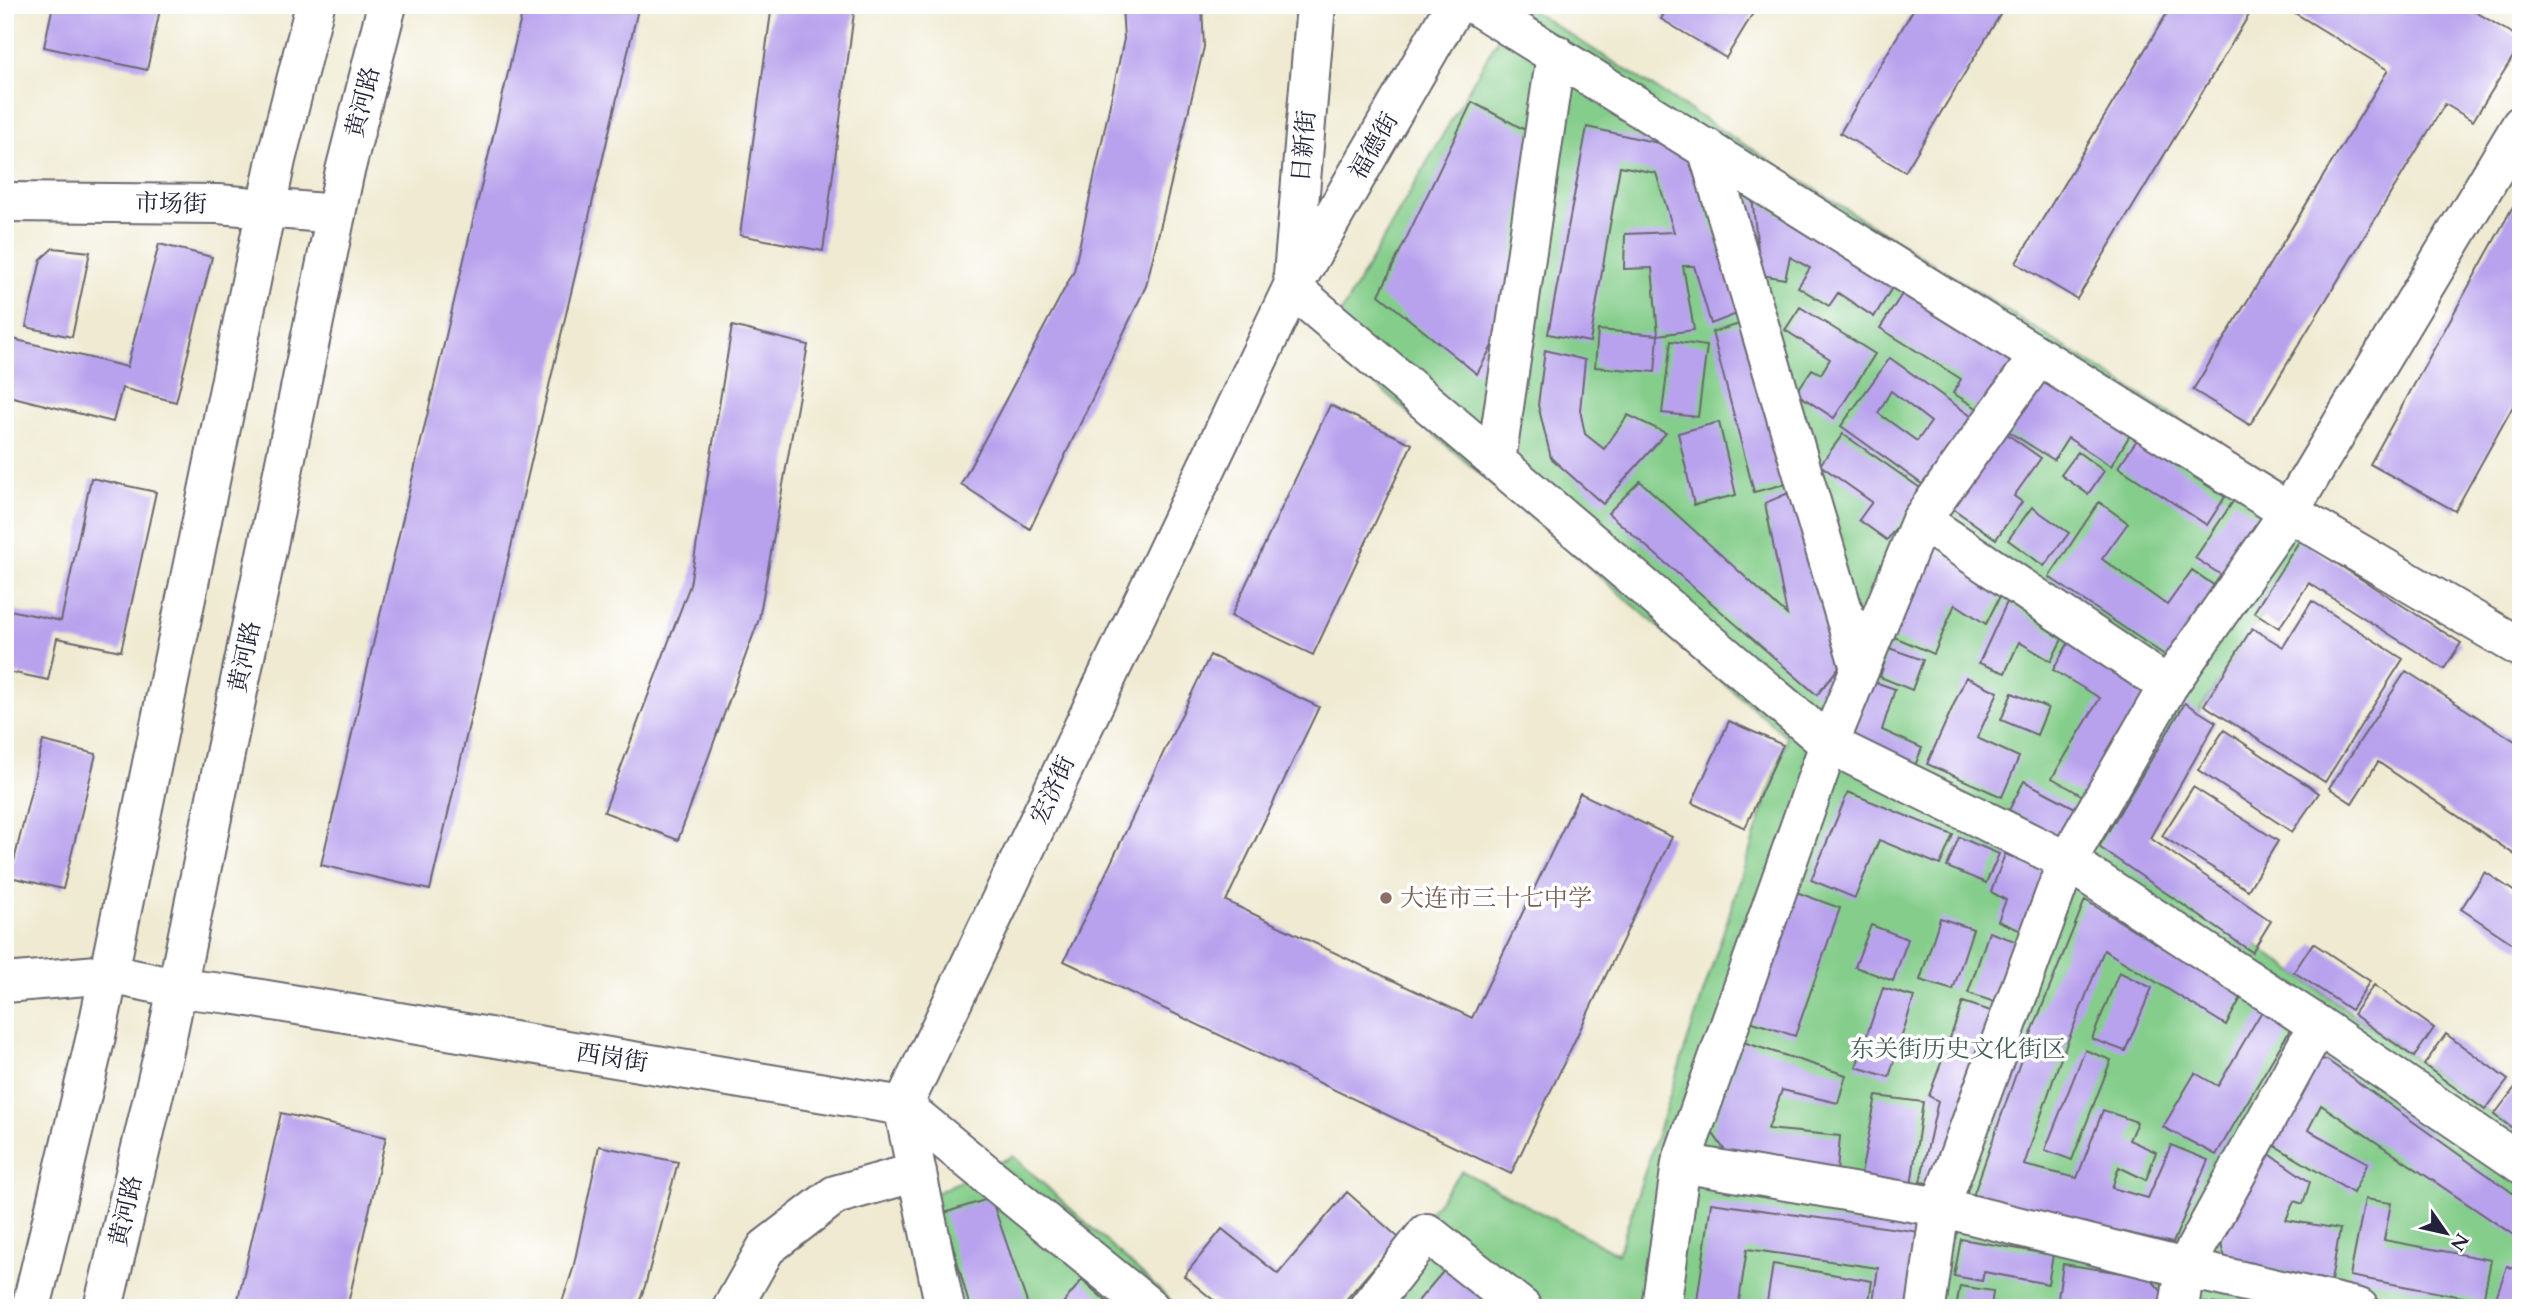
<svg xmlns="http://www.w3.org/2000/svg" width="2526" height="1313" viewBox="0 0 2526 1313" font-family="Cardo,'Noto Serif SC',serif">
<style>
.green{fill:#84cd8a;stroke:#537862;stroke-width:2}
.building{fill:#b8a2ed;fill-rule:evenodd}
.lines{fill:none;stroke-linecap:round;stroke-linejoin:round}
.minor-casing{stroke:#6a6870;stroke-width:42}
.major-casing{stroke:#6a6870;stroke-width:42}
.minor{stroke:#fff;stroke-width:38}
.major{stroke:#fff;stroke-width:38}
.education-dot{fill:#8d6e63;stroke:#fff;stroke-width:2.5}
.labels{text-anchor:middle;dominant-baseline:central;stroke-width:7;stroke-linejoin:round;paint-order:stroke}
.street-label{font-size:24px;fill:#22223b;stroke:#fff}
.education-label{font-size:24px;fill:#785e54;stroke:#fff;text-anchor:start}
.park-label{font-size:24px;fill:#445e57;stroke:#fff}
</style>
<rect width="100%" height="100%" fill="#fff"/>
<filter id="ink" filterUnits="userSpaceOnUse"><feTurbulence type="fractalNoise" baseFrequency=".0143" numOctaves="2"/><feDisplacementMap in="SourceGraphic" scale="14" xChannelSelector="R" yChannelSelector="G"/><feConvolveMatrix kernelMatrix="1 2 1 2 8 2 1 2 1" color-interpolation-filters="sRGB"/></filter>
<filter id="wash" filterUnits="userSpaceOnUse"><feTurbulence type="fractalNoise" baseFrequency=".00686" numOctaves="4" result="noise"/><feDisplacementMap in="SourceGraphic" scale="28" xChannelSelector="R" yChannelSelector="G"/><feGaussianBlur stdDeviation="1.57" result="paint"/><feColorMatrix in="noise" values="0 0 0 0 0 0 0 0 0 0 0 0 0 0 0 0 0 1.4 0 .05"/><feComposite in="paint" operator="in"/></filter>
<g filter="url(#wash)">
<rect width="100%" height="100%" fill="#efead1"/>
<path class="green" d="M 1517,5 L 1523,5 L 2329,514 L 2113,842 L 2521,1135 L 2521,1308 L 1354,1308 L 1462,1171 L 1618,1254 L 1787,737 L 1325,341 Z
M 1013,1156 L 1179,1308 L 929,1308 L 908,1206 Z"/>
<g id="blocks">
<path class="building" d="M 53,5 L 161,5 L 147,70 L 44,47 Z
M 524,5 L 639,5 L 430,890 L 321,865 Z
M 772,5 L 855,5 L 823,251 L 740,235 Z
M 1122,5 L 1202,5 L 1204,47 L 1146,286 L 1030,529 L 961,484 L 1074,271 L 1124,39 Z
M 1669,5 L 1758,5 L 1726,58 L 1661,19 Z
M 1916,5 L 2006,5 L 1905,172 L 1840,133 Z
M 2172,5 L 2255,5 L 2077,299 L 2016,263 Z
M 2282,5 L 2464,5 L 2521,39 L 2521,44 L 2473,121 L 2445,104 L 2250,425 L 2193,390 L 2388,70 Z
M 1472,102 L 1531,133 L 1501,329 L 1477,374 L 1379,295 Z
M 1587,127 L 1685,149 L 1742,312 L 1711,324 L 1694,266 L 1683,266 L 1694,330 L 1658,335 L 1652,268 L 1624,269 L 1625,234 L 1674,232 L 1656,173 L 1620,166 L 1590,342 L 1548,334 Z
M 2521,192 L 2521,392 L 2455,511 L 2370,464 Z
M 1752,197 L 1893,286 L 1874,317 L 1838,293 L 1829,306 L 1798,287 L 1810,268 L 1790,257 L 1785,279 L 1761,275 Z
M 159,244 L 212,257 L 176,402 L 122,388 L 113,422 L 5,395 L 5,337 L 127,367 Z
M 53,248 L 90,252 L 72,337 L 26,327 L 41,259 Z
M 1904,291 L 2015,360 L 1983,412 L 1953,393 L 1961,379 L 1880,328 Z
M 1800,307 L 1875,354 L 1834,418 L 1796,393 L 1812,369 L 1821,374 L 1830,359 L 1785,330 Z
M 1747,322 L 1789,483 L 1754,492 L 1712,332 Z
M 732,326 L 808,345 L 759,619 L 678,840 L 604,812 L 690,585 Z
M 1598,330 L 1658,335 L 1655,372 L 1595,367 Z
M 1671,341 L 1707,346 L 1698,417 L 1662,413 Z
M 1545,350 L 1585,360 L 1580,410 L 1585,434 L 1604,449 L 1628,415 L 1666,433 L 1603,504 L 1551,458 L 1538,405 Z
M 1890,358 L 1975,419 L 1926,487 L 1841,426 ZM 1891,391 L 1931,422 L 1917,441 L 1878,413 Z
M 2042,379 L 2130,435 L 2111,466 L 2068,438 L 2054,460 L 2009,432 Z
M 1330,405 L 1412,444 L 1313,655 L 1231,616 Z
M 1719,422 L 1736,495 L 1694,505 L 1678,433 Z
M 2004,432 L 2041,458 L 2014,496 L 2022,502 L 1996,539 L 1952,508 Z
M 1843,434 L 1923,490 L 1887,540 L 1859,520 L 1872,502 L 1820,465 Z
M 2137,440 L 2225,497 L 2207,525 L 2118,467 Z
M 2078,452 L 2104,471 L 2088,494 L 2061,475 Z
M 91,478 L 156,492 L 121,651 L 57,638 L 48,680 L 5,671 L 5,609 L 61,621 Z
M 1640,481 L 1787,615 L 1765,503 L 1798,489 L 1842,663 L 1817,695 L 1608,513 Z
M 2234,500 L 2268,523 L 2229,580 L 2195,558 Z
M 2099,502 L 2128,523 L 2102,559 L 2167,605 L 2192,570 L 2222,591 L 2172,660 L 2049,577 Z
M 2032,507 L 2069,533 L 2044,566 L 2008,540 Z
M 2300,540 L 2461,643 L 2444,669 L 2309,583 L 2279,628 L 2254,612 Z
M 1937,549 L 2002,592 L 1986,624 L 1955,604 L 1934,654 L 1892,636 L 1926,552 Z
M 2312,601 L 2403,659 L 2325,782 L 2204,705 L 2252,628 L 2283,647 Z
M 2007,602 L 2062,639 L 2051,661 L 2019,642 L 2005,673 L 1979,663 Z
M 2069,642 L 2152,691 L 2088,799 L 2052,778 L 2100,698 L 2053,670 Z
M 1889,648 L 1923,660 L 1912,690 L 1880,677 Z
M 1210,655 L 1319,707 L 1226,901 L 1472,1018 L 1580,793 L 1672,837 L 1511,1174 L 1064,961 Z
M 2406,671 L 2521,745 L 2521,859 L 2378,762 L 2352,803 L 2329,788 Z
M 1966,677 L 1998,692 L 1977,738 L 2019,757 L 2002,797 L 1927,764 Z
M 1869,680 L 1895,689 L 1882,730 L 1922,748 L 1912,773 L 1851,744 Z
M 2012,693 L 2048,708 L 2037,735 L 2001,720 Z
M 2185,703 L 2216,722 L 2150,838 L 2271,921 L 2252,952 L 2099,847 Z
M 1729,721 L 1783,745 L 1745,828 L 1692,803 Z
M 2224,730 L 2319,793 L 2292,832 L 2198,770 Z
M 43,741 L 96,754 L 63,889 L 10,877 L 5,892 L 5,859 L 14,861 Z
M 2024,781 L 2077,809 L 2061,838 L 2009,810 Z
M 2193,787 L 2278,841 L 2248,890 L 2162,836 Z
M 1848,792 L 1953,835 L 1940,865 L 1879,840 L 1855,898 L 1811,880 Z
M 1959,837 L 1999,854 L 1986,883 L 1947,867 Z
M 2005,854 L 2049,872 L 2026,933 L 1998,921 L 2006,900 L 1991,892 Z
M 2485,872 L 2521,896 L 2521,949 L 2461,909 Z
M 1796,892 L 1840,908 L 1795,1036 L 1750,1021 Z
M 2085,900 L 2242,996 L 2226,1025 L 2104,950 L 2058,1066 L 2024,1165 L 2077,1178 L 2103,1110 L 2137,1122 L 2129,1140 L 2156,1152 L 2146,1180 L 2119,1167 L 2112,1188 L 2148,1198 L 2171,1145 L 2208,1160 L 2173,1243 L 1972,1199 L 2023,1054 Z
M 1940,918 L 1973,929 L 1953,990 L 1920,980 Z
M 1871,925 L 1908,939 L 1893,981 L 1855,967 Z
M 1989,932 L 2021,943 L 2000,1004 L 1968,993 Z
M 2313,943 L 2370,981 L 2351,1010 L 2294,972 Z
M 2119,972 L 2152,988 L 2125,1051 L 2092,1039 Z
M 2374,985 L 2434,1028 L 2414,1057 L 2353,1014 Z
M 1883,988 L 1914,997 L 1889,1077 L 1856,1067 Z
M 1963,1002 L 1997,1013 L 1938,1184 L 1920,1182 L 1938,1101 L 1929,1096 Z
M 2262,1011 L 2291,1028 L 2216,1155 L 2163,1127 L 2195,1073 L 2218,1086 Z
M 2446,1034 L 2508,1080 L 2485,1110 L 2424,1065 Z
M 1743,1042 L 1846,1075 L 1838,1103 L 1782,1090 L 1768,1129 L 1840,1136 L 1837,1172 L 1728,1155 L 1712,1132 Z
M 2085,1050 L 2111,1060 L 2072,1160 L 2045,1150 Z
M 2327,1060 L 2521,1199 L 2521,1240 L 2321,1105 L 2308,1130 L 2368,1163 L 2353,1193 L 2267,1141 L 2308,1063 Z
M 2516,1086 L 2521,1089 L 2521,1134 L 2494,1115 Z
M 1876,1096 L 1923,1102 L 1911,1186 L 1860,1180 Z
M 281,1113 L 386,1137 L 347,1308 L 236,1308 Z
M 599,1146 L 678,1162 L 645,1286 L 637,1308 L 560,1308 L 573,1269 Z
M 2268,1153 L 2310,1182 L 2303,1204 L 2294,1201 L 2286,1220 L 2340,1229 L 2331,1281 L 2226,1259 L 2222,1249 L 2221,1235 Z
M 1347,1192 L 1399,1238 L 1339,1308 L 1223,1308 L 1184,1276 L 1222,1229 L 1278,1274 Z
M 991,1198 L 1029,1308 L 970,1308 L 944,1213 Z
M 2365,1199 L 2391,1203 L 2384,1240 L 2491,1260 L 2483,1301 L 2350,1276 Z
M 1711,1203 L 1920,1232 L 1909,1308 L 1872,1308 L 1878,1268 L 1747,1249 L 1738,1308 L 1696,1308 Z
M 1961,1239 L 2053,1255 L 2048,1284 L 1984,1272 L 1982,1281 L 1954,1276 Z
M 1773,1264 L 1872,1281 L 1868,1308 L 1766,1308 Z
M 2063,1264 L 2149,1277 L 2163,1293 L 2161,1308 L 2122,1308 L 2058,1298 Z
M 2507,1266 L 2521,1271 L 2521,1308 L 2509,1308 L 2494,1303 Z
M 1447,1267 L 1495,1308 L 1412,1308 Z
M 1082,1280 L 1114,1308 L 1059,1308 Z
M 1960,1286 L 1993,1291 L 1991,1308 L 1956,1308 Z
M 2197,1302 L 2237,1306 L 2237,1308 L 2196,1308 Z"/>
</g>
</g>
<g filter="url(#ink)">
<use href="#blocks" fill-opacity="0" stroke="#6a6870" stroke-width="2"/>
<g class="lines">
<defs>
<path id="minor" d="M 1475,5 L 2289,512 L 2521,648
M 1707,148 L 1860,668
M 5,202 L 218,204 L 336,214
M 1293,275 L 1316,5
M 1292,288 L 1829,744 L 2067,861 L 2318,1025 L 2521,1164
M 1496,461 L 1556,54
M 1921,520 L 2168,686
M 5,983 L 109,974 L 177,988 L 231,994 L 903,1106 L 1150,1308
M 1681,1163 L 1940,1207 L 2185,1268 L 2359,1308
M 732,1308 L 766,1248 L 835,1195 L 917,1172
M 945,1308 L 903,1106 L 1292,288 L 1455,5
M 1368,1308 L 1427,1233 L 1522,1308
M 1661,1308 L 1681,1163 L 1829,744 L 1921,520 L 2039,356
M 1926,1308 L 1940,1207 L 2067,861 L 2168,686 L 2289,512 L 2521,125
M 2179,1308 L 2185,1268 L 2318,1025"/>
<path id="major" d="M 31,1308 L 96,1036 L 276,160 L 315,5
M 103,1308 L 164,1051 L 344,175 L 387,5"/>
</defs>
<use href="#minor" class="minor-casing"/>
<use href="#major" class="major-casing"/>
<use href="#minor" class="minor"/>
<use href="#major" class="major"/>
</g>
</g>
<circle class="education-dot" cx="1386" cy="898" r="7"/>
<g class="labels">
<g class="street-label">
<text transform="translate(363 102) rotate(-76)">黄河路</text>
<text transform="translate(1304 146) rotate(-85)">日新街</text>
<text transform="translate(1374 146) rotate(-60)">福德街</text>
<text transform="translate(171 204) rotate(1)">市场街</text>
<text transform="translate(245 657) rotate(-78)">黄河路</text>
<text transform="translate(1053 790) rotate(-65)">宏济街</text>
<text transform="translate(612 1058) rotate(9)">西岗街</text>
<text transform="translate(126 1211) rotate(-77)">黄河路</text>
</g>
<g class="education-label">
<text x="1400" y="898">大连市三十七中学</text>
</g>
<g class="park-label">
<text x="1958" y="1049">东关街历史文化街区</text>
</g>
</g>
<rect width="2526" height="1313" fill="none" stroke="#fff" stroke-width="28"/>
<g transform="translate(2446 1233) rotate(124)" stroke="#ffffff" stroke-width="5" paint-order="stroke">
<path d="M0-5L12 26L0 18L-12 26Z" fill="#22223b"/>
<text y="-10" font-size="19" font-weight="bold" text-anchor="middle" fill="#22223b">N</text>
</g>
</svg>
